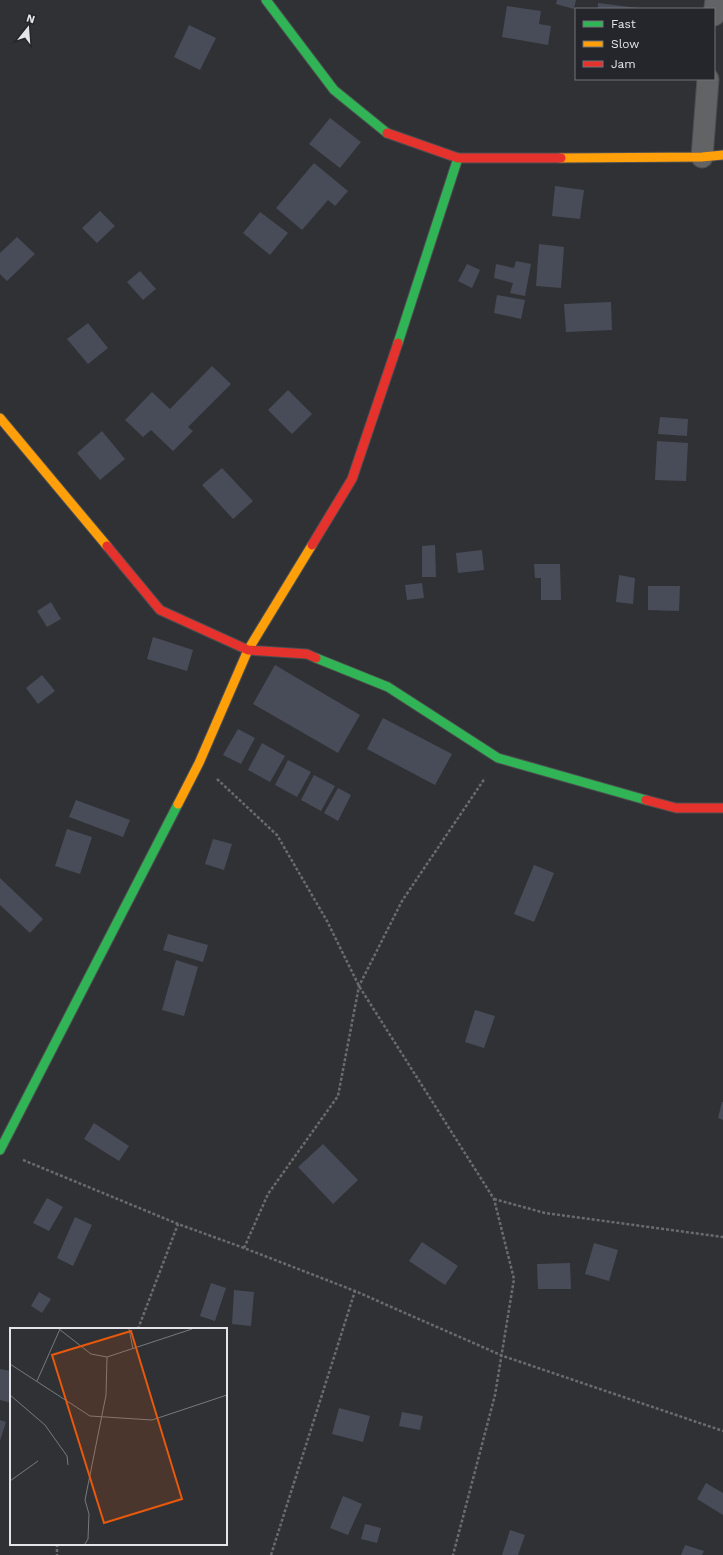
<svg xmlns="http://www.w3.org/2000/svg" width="723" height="1555" viewBox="0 0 723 1555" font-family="'Work Sans',sans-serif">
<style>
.building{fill:#474c58}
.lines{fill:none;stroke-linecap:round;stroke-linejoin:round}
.street-casing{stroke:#4d4e51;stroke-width:23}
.fast-casing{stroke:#4d4e51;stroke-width:11}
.slow-casing{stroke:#4d4e51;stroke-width:11}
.jam-casing{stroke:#4d4e51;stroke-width:11}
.path{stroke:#6a6b6c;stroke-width:2.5;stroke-dasharray:3 2;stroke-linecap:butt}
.street{stroke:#626365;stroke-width:21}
.fast{stroke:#30b455;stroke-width:9}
.slow{stroke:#ff9f0a;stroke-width:9}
.jam{stroke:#e5322d;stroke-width:9}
.inset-road{fill:none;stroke:#78797c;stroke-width:1}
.view{fill:#e8590c;fill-opacity:0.15;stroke:#e8590c;stroke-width:2}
.inset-edge{fill:none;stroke:#e4e5e9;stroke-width:2}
</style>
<rect width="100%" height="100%" fill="#303134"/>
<path class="building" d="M 557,0 L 576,0 L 574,9 L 556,4 Z
M 598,3 L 638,8 L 638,9 L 598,9 Z
M 507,6 L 541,11 L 539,24 L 551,26 L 548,45 L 502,37 Z
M 189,25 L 216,38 L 200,70 L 174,57 Z
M 330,118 L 361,142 L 340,168 L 309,144 Z
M 314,163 L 348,191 L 335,206 L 328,200 L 302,230 L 276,208 Z
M 555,186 L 584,190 L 580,219 L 552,216 Z
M 100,211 L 115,226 L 97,243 L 82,228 Z
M 260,212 L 288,233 L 270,255 L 243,233 Z
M 17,237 L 35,254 L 7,281 L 0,274 L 0,253 Z
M 539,244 L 564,247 L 561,288 L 536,286 Z
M 516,261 L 531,264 L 525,296 L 510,293 L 513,283 L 494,278 L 496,264 L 514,268 Z
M 467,264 L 480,270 L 472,288 L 458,281 Z
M 140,271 L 156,289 L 143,300 L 127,282 Z
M 497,295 L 525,300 L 521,319 L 494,313 Z
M 611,302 L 612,330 L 566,332 L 564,304 Z
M 88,323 L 108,348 L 88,364 L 67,339 Z
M 212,366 L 231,384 L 188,427 L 193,431 L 173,451 L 151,430 L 143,437 L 125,420 L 152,392 L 170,409 Z
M 288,390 L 312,414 L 292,434 L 268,410 Z
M 660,417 L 688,419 L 687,436 L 658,434 Z
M 102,431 L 125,459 L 100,480 L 77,453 Z
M 657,441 L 688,443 L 686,481 L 655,480 Z
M 222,468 L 253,501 L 233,519 L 202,485 Z
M 435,545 L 436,577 L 422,577 L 422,546 Z
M 482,550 L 484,570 L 458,573 L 456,553 Z
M 534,564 L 560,564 L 561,600 L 541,600 L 541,578 L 535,578 Z
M 619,575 L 635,578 L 633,604 L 616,602 Z
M 422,583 L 424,598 L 407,600 L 405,585 Z
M 648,586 L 680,586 L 679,611 L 648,610 Z
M 51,602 L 61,619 L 47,627 L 37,611 Z
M 153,637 L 193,650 L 187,671 L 147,659 Z
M 275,665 L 360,715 L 338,753 L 253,704 Z
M 42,675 L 55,691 L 38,704 L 26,688 Z
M 383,718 L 452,754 L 435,785 L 367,749 Z
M 238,729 L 255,738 L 241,764 L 223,755 Z
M 262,743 L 285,756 L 270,782 L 248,770 Z
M 288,760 L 311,772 L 297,797 L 275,785 Z
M 314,775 L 335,786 L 321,811 L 301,800 Z
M 338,788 L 351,795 L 338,821 L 324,813 Z
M 76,800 L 130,820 L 123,837 L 69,817 Z
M 67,829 L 92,837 L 80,874 L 55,866 Z
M 213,839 L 232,844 L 224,870 L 205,864 Z
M 534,865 L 554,873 L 534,922 L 514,914 Z
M 0,878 L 43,919 L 30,933 L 0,905 Z
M 168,934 L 208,945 L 203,962 L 163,950 Z
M 176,960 L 198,967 L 184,1016 L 162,1010 Z
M 475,1010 L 495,1016 L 484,1048 L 465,1042 Z
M 722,1102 L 723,1102 L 723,1120 L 718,1118 Z
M 94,1123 L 129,1146 L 119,1161 L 84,1139 Z
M 323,1144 L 358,1180 L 333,1204 L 298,1167 Z
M 47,1198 L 63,1207 L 49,1231 L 33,1223 Z
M 75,1217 L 92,1225 L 73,1266 L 57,1258 Z
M 422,1242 L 458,1266 L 445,1285 L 409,1261 Z
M 594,1243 L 618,1250 L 609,1281 L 585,1274 Z
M 570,1263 L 571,1289 L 538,1289 L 537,1264 Z
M 211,1283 L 226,1288 L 215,1321 L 200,1316 Z
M 234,1290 L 254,1292 L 251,1326 L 232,1324 Z
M 39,1292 L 51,1299 L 42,1313 L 31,1306 Z
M 0,1369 L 11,1371 L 11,1403 L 0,1400 Z
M 339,1408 L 370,1416 L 363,1442 L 332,1434 Z
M 402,1412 L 423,1416 L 420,1430 L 399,1426 Z
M 0,1420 L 6,1422 L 0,1441 Z
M 706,1483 L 723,1493 L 723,1515 L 697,1499 Z
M 343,1496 L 362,1504 L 348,1535 L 330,1528 Z
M 365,1524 L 381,1528 L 377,1543 L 361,1539 Z
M 510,1530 L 525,1535 L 518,1555 L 502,1555 Z
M 685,1545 L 704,1551 L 702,1555 L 681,1555 Z"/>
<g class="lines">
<defs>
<path id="street" d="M 714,15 L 716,0
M 702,157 L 708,79"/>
<path id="fast" d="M 266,0 L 334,90 L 387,133
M 398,343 L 458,158
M 316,658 L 388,687 L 498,758 L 646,800
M 0,1150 L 178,804"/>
<path id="slow" d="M 561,158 L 702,157 L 723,155
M 0,418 L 107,546
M 178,804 L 199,763 L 248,650 L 312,545"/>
<path id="jam" d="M 387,133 L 458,158 L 561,158
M 312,545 L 352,479 L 398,343
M 107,546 L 160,610 L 248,650 L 307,654 L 316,658
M 646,800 L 676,808 L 723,808"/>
</defs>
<use href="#street" class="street-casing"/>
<use href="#fast" class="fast-casing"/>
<use href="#slow" class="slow-casing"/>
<use href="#jam" class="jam-casing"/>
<path class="path" d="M 217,779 L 277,835 L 327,921 L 359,986 L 494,1199 L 514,1279 L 495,1395 L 453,1555
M 23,1160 L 178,1224 L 244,1248 L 355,1291 L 503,1356 L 723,1431
M 494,1199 L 545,1213 L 723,1237
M 244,1248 L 268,1194 L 338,1096 L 359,986 L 402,901 L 485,778
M 138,1329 L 178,1224
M 57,1544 L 57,1555
M 271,1555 L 355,1291"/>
<use href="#street" class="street"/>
<use href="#fast" class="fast"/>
<use href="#slow" class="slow"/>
<use href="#jam" class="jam"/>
</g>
<g transform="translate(10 1328)">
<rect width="217" height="217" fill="#303134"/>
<path class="inset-road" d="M 49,1 L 81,26 L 97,29 L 182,1M 119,1 L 123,21M 0,36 L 80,88 L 142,92 L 217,67M 27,53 L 50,1M 0,67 L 35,97 L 57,128 L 58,137M 0,153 L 28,133M 75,216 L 78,211 L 79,186 L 75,172 L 96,67 L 97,29"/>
<path class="view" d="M 121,3 L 172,171 L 94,195 L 42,27 Z"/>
<rect width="217" height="217" class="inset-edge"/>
</g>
<rect x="575" y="8" width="140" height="72" fill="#24262c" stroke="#717278"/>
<rect x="583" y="21" width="20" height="6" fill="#30b455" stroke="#717278"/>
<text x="611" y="28" font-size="12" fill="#e4e5e9">Fast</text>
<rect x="583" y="41" width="20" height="6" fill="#ff9f0a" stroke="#717278"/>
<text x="611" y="48" font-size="12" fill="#e4e5e9">Slow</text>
<rect x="583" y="61" width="20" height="6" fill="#e5322d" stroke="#717278"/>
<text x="611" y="68" font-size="12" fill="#e4e5e9">Jam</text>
<g transform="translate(28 28) rotate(17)" stroke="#24262c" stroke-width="3" paint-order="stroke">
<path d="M0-3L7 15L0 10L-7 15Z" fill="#e4e5e9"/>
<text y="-6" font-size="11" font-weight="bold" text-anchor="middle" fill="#e4e5e9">N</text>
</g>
</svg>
